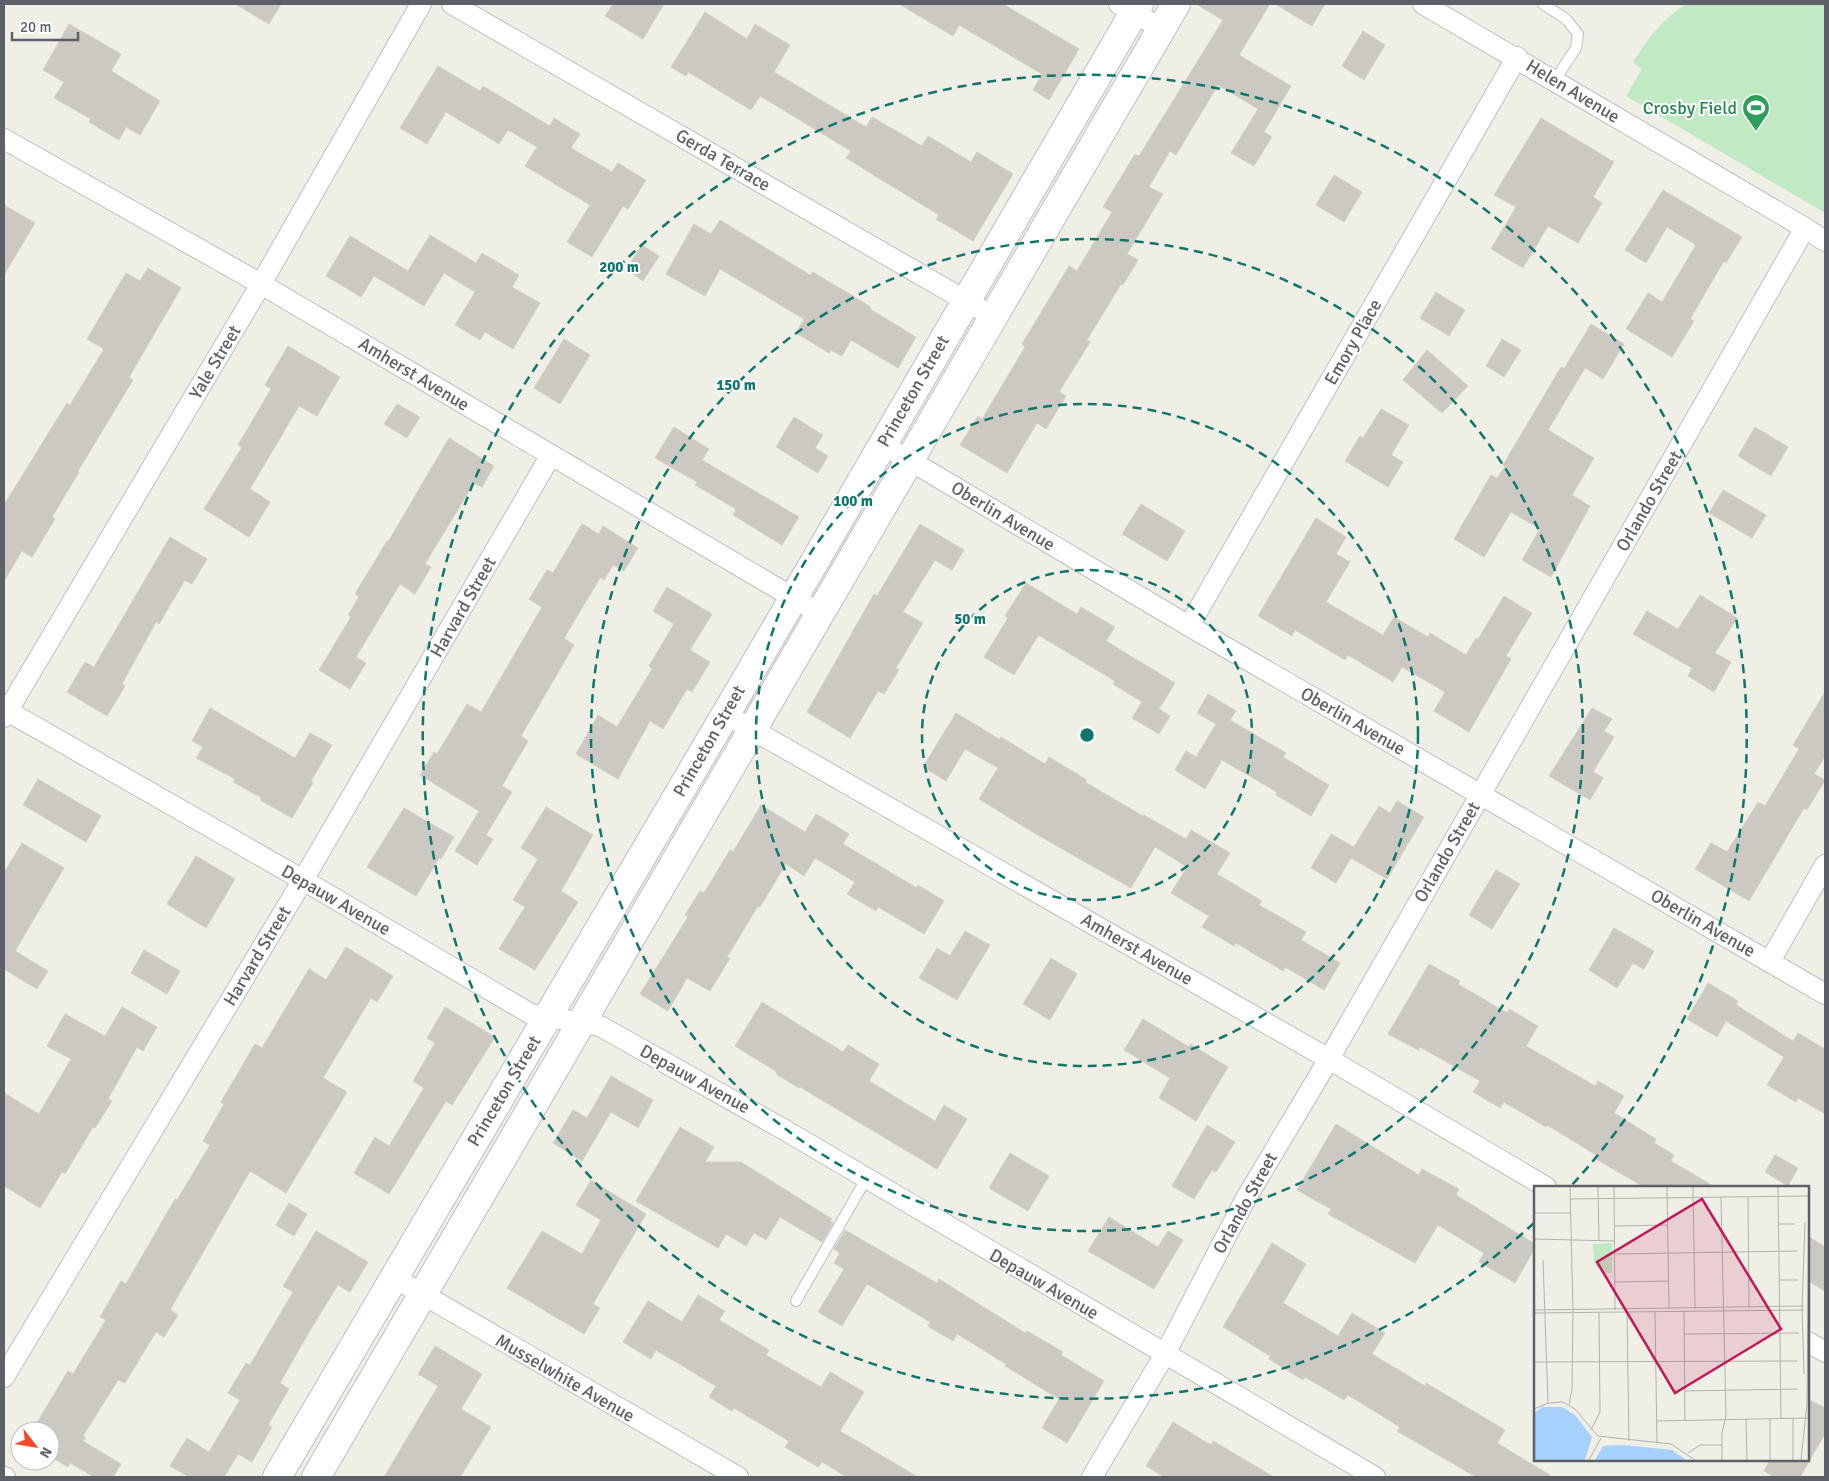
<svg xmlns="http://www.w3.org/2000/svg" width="1829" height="1481" viewBox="0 0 1829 1481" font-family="Signika,sans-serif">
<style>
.park{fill:#c0e9c4}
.building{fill:#cbc9c2;stroke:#d5d1c3}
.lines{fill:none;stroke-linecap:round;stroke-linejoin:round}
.service-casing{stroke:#bdbec5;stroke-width:12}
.minor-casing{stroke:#bdbec5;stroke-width:22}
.secondary-casing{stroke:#bbbdc4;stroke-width:30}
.service{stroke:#fff;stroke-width:10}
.minor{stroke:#fff;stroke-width:20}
.secondary{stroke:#fff;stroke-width:28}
.ring{fill:none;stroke:#0f766e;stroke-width:2.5;stroke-dasharray:9 6}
.labels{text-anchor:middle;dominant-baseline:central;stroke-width:4;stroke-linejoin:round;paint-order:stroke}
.street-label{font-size:18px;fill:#5d6067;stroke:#fff}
.leisure-label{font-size:18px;fill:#27864d;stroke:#fff;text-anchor:end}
.inset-road{fill:none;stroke:#b1b2af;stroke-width:1}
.view{fill:#c2185b;fill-opacity:0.15;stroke:#c2185b;stroke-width:2.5}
.inset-edge{fill:none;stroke:#5d6067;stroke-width:2.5}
.centre{fill:#0f766e;stroke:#fff;stroke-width:2.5}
.ring-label{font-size:15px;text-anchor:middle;font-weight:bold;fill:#0f766e;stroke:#fff;stroke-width:4;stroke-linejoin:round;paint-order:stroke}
</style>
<rect width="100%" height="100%" fill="#f0efe5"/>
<path class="park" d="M 1686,4 L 1825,4 L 1825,213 L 1626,96 L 1642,69 L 1633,62 C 1648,38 1663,19 1686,4 Z"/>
<path class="building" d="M 235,4 L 281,4 L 269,24 Z
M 613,4 L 664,4 L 643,39 L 605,16 Z
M 899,4 L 1003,4 L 1079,49 L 1049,100 L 1033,90 L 1042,74 L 959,25 L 953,36 Z
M 1196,4 L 1270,4 L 1239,55 L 1291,86 L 1264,132 L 1272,137 L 1254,166 L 1231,153 L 1258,109 L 1218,85 L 1176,155 L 1170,151 L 1149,187 L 1163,194 L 1127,254 L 1138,260 L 1123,285 L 1121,284 L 1087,340 L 1090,342 L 1059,392 L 1066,396 L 1046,429 L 1037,423 L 1007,473 L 960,445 L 978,416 L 982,419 L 1025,347 L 1022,344 L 1069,266 L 1077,271 L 1112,212 L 1103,207 L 1135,154 L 1139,156 L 1223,20 Z
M 1275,4 L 1325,4 L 1312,26 Z
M 705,12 L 747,39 L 755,24 L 790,45 L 774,72 L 866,127 L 872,117 L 922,146 L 928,136 L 971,162 L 977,152 L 1013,174 L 973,241 L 936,219 L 939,215 L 846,158 L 851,151 L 760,96 L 751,110 L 688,72 L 686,76 L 671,67 Z
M 69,24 L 121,54 L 111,71 L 160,101 L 140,135 L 126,127 L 119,140 L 89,122 L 91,119 L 54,98 L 64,82 L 43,70 Z
M 1363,31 L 1385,45 L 1364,80 L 1342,66 Z
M 438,66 L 480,91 L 483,86 L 550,126 L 554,118 L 580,134 L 571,148 L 612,172 L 618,163 L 646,180 L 628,209 L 623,206 L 592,257 L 567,242 L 590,205 L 525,166 L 537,147 L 508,130 L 499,144 L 446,112 L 427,144 L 400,128 Z
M 1541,118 L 1614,162 L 1593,197 L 1602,203 L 1578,243 L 1548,226 L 1523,268 L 1491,249 L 1516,207 L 1494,195 Z
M 1334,175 L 1362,192 L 1344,222 L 1316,205 Z
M 1663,190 L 1742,237 L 1726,263 L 1724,261 L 1690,319 L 1694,321 L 1672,357 L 1626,329 L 1648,293 L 1662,302 L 1696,245 L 1667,227 L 1646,263 L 1625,250 Z
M 4,205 L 35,223 L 4,275 Z
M 720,220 L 810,275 L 813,272 L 871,307 L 870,309 L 916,337 L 898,368 L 851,340 L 842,356 L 831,350 L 829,353 L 796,333 L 804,319 L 720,269 L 705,296 L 666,274 L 694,224 L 711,234 Z
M 430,235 L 476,263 L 482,253 L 519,275 L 512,287 L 540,303 L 513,349 L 485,332 L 480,340 L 455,325 L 475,292 L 444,273 L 424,306 L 374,276 L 361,297 L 326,276 L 350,236 L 408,271 Z
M 642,245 L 659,256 L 643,281 L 626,269 Z
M 148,268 L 181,288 L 129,377 L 133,380 L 78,471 L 79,472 L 52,517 L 55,519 L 32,557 L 22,551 L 4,581 L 4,505 L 67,403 L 70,405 L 104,349 L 87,339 L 126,273 L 140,281 Z
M 1436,292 L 1465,310 L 1449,336 L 1420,318 Z
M 1591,324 L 1624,344 L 1603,379 L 1585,368 L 1548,430 L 1594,458 L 1572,495 L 1590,506 L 1551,577 L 1522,560 L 1540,529 L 1511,512 L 1484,557 L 1454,539 L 1491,475 L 1497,478 L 1505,467 L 1503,465 L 1561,367 L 1564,369 Z
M 564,339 L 590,355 L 560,404 L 534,388 Z
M 1502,339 L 1521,350 L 1504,377 L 1486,366 Z
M 288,346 L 340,377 L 317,416 L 299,406 L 250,489 L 270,502 L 249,537 L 204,509 L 242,447 L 238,445 L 271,389 L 265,385 Z
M 1427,350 L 1468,386 L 1442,413 L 1403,380 Z
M 397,404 L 420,417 L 407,438 L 384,424 Z
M 1381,409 L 1409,425 L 1391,455 L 1403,462 L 1388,487 L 1345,461 L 1360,436 L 1363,438 Z
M 794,417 L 823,435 L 815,448 L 828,456 L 818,473 L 776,447 Z
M 674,427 L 709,449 L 702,460 L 799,517 L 782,545 L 733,515 L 736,509 L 695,485 L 697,482 L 655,458 Z
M 1755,427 L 1788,447 L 1771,476 L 1738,456 Z
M 449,438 L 494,466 L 482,487 L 474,483 L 425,564 L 431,567 L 415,594 L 400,584 L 356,657 L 366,663 L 350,689 L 319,670 L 351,617 L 348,615 L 359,597 L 355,594 L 387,541 L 388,542 Z
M 1723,490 L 1766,515 L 1752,538 L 1709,513 Z
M 1141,504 L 1185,531 L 1167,561 L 1122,534 Z
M 1316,518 L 1346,537 L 1336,554 L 1350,562 L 1326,602 L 1383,635 L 1394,617 L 1428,637 L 1430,633 L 1466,655 L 1476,638 L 1478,639 L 1504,596 L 1532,613 L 1506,656 L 1511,659 L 1469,732 L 1434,711 L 1445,692 L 1402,667 L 1393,682 L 1348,655 L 1345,660 L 1295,630 L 1292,636 L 1258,616 Z
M 582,524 L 599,534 L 603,526 L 638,548 L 624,571 L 613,565 L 604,580 L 600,578 L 564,638 L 574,645 L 521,736 L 528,741 L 502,786 L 512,792 L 486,835 L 493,839 L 477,865 L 455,851 L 479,811 L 420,775 L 434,752 L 437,754 L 467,704 L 481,712 L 542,607 L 529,599 L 547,570 L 553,573 Z
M 920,524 L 964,550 L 952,570 L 935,560 L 903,612 L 923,623 L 896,668 L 899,670 L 884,694 L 878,691 L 850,738 L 807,712 L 874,594 L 877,596 Z
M 170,537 L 207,559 L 192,584 L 185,580 L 159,624 L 156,622 L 122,684 L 125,686 L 107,716 L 67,692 L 85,662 L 94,667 Z
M 1026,583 L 1077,614 L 1081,607 L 1115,627 L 1106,641 L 1175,683 L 1159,709 L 1170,716 L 1159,734 L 1132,718 L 1142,702 L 1113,684 L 1115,681 L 1040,636 L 1038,636 L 1014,675 L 984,657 L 1008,618 L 1005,616 Z
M 667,587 L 712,614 L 690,650 L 710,662 L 692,692 L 687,689 L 663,729 L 650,721 L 618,779 L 576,754 L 598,715 L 617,727 L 652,669 L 649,666 L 674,624 L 653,611 Z
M 1700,595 L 1737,618 L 1715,653 L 1731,662 L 1714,692 L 1688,676 L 1692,668 L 1633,634 L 1647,611 L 1678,629 Z
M 1825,692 L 1825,756 L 1814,774 L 1825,780 L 1807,810 L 1804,808 L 1749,901 L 1695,869 L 1711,843 L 1727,852 L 1758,802 L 1765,806 L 1799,749 L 1793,745 Z
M 1208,694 L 1236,711 L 1230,720 L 1286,753 L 1283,757 L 1329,785 L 1311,816 L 1276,795 L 1277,792 L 1222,760 L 1205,789 L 1175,770 L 1186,751 L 1196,757 L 1216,724 L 1197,713 Z
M 210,708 L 295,758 L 310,733 L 332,745 L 311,781 L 313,783 L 292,818 L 260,800 L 262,798 L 233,782 L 235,779 L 196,758 L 203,747 L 192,741 Z
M 1592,708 L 1612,719 L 1604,731 L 1614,737 L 1593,772 L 1603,778 L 1590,800 L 1549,776 Z
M 956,713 L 999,739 L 1001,737 L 1045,764 L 1049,757 L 1087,780 L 1085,782 L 1143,816 L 1144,815 L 1186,839 L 1191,830 L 1230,853 L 1217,874 L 1262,901 L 1259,905 L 1306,932 L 1301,940 L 1340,963 L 1324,990 L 1285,967 L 1283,971 L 1236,943 L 1234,946 L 1202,927 L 1209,916 L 1171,893 L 1187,867 L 1155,847 L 1131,888 L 1036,834 L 979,799 L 998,768 L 965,749 L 946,781 L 923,767 Z
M 38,779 L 101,816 L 86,842 L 23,805 Z
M 1397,801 L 1424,817 L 1387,879 L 1351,858 L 1336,883 L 1311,868 L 1331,834 L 1354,847 L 1379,806 L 1390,813 Z
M 761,805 L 805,832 L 816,814 L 849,834 L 843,844 L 917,888 L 918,885 L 944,901 L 924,934 L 878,907 L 876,911 L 847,894 L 855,882 L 815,858 L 804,876 L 786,864 L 760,907 L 758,906 L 727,957 L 730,958 L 710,991 L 687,978 L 668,1011 L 640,994 L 688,917 L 685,915 L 700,891 L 704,893 L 730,850 L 733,852 Z
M 546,807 L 593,835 L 561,891 L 578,902 L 535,970 L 499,949 L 525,907 L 513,900 L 538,859 L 521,848 Z
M 404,808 L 454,837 L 441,859 L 439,858 L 416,896 L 367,867 Z
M 22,843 L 64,868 L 15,951 L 48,971 L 37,989 L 4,969 L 4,873 Z
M 196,856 L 235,879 L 206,928 L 167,904 Z
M 1496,870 L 1520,884 L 1492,929 L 1469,915 Z
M 1614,928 L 1654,951 L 1644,969 L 1633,963 L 1617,988 L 1589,970 Z
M 965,931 L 990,945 L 957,1000 L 919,978 L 937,948 L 950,956 Z
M 346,947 L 393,976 L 377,1002 L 371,998 L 323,1078 L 347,1092 L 286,1193 L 250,1171 L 170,1310 L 178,1315 L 164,1337 L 156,1332 L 125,1383 L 118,1380 L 83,1436 L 86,1438 L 83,1441 L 121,1464 L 113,1477 L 94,1477 L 70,1463 L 68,1467 L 50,1456 L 50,1431 L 32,1431 L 68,1371 L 73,1374 L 106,1320 L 100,1317 L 121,1281 L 126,1284 L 175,1199 L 177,1200 L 210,1145 L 203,1141 L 224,1104 L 221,1102 L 255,1044 L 262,1048 L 309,969 L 326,980 Z
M 144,950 L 180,971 L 167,994 L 131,973 Z
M 1051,958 L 1077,974 L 1050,1020 L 1023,1004 Z
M 1429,964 L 1460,981 L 1458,984 L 1507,1013 L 1509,1009 L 1538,1026 L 1526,1046 L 1595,1086 L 1598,1081 L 1624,1096 L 1614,1113 L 1656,1139 L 1654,1143 L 1674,1155 L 1671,1161 L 1715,1187 L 1644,1187 L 1596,1159 L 1598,1156 L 1547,1125 L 1546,1127 L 1504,1102 L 1500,1108 L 1473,1092 L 1480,1081 L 1420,1047 L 1418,1050 L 1388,1034 Z
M 1708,983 L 1738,1001 L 1736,1005 L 1793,1041 L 1798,1033 L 1825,1049 L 1825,1114 L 1798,1098 L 1796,1102 L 1767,1085 L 1784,1057 L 1726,1021 L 1717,1037 L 1687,1019 Z
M 762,1002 L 843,1052 L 848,1045 L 879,1064 L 869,1081 L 935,1121 L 944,1105 L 967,1119 L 937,1169 L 800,1087 L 799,1088 L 776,1074 L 777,1072 L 735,1046 Z
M 122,1007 L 157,1027 L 143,1051 L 137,1047 L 108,1099 L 112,1101 L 95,1128 L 93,1127 L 65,1174 L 62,1172 L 40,1208 L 4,1186 L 4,1093 L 39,1114 L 71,1059 L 47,1046 L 65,1014 L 105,1036 Z
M 445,1007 L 495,1037 L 452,1105 L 446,1101 L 389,1194 L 354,1173 L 375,1137 L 389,1146 L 424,1088 L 413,1081 L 435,1043 L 427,1038 Z
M 1143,1019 L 1189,1047 L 1190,1044 L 1228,1067 L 1196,1121 L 1159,1098 L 1170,1078 L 1124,1050 Z
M 611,1076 L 653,1100 L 638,1128 L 611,1112 L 582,1161 L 553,1143 L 573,1110 L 587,1118 Z
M 1336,1124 L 1419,1175 L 1422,1169 L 1459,1189 L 1456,1195 L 1535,1244 L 1535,1248 L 1515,1283 L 1479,1262 L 1484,1253 L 1438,1225 L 1415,1263 L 1328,1214 L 1331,1209 L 1297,1190 Z
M 1207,1125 L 1235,1142 L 1216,1172 L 1212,1170 L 1194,1199 L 1172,1186 Z
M 680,1127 L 714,1147 L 705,1162 L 741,1162 L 832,1219 L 830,1221 L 833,1223 L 822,1242 L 780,1217 L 766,1240 L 754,1233 L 746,1246 L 726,1234 L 718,1248 L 636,1201 Z
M 1010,1153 L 1049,1176 L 1028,1211 L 989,1188 Z
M 1775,1155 L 1798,1168 L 1788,1186 L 1765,1172 Z
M 591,1180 L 646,1214 L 593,1304 L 600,1308 L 584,1334 L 507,1288 L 542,1231 L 582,1254 L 601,1220 L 576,1205 Z
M 289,1203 L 307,1214 L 294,1236 L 276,1225 Z
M 1109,1217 L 1158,1247 L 1168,1231 L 1183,1240 L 1154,1289 L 1088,1251 Z
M 845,1230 L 937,1283 L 939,1279 L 1025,1333 L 1027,1331 L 1063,1352 L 1061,1355 L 1104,1381 L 1067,1443 L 1042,1428 L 1059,1399 L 1005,1366 L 1006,1364 L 957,1334 L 953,1341 L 928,1326 L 930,1322 L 867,1284 L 842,1326 L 818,1312 L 844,1269 L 834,1263 L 840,1253 L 834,1249 Z
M 316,1231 L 368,1262 L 350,1292 L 338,1285 L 309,1332 L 280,1383 L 289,1389 L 268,1425 L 272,1427 L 252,1462 L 238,1454 L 224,1477 L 189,1477 L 170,1466 L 187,1438 L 209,1452 L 240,1400 L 228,1393 L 246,1363 L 250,1365 L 293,1292 L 283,1286 Z
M 1808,1236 L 1825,1247 L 1825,1291 L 1808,1281 Z
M 1272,1243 L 1306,1264 L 1283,1303 L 1338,1336 L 1352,1313 L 1385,1333 L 1372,1354 L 1425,1386 L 1426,1383 L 1505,1430 L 1497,1443 L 1553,1477 L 1476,1477 L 1397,1431 L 1400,1427 L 1348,1395 L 1344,1400 L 1305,1377 L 1303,1380 L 1269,1359 L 1270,1356 L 1223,1327 Z
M 698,1295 L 725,1311 L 719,1320 L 769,1350 L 766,1355 L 821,1387 L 830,1372 L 864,1392 L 840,1431 L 918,1477 L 847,1477 L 822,1462 L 818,1467 L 785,1447 L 789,1441 L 734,1408 L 732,1411 L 709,1397 L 716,1386 L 656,1350 L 651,1359 L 623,1342 L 648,1301 L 682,1322 Z
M 435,1346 L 482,1374 L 461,1409 L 491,1427 L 460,1477 L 384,1477 L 438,1386 L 418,1374 Z
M 1808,1399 L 1825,1408 L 1825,1434 L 1800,1477 L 1774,1477 L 1764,1471 L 1770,1460 L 1808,1460 Z
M 1173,1422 L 1211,1445 L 1213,1441 L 1274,1477 L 1164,1477 L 1146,1466 Z"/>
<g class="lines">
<defs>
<path id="service" d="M 1543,4 L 1566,19 L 1578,34 L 1576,48 L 1555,80
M 796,1301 L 866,1179"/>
<path id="minor" d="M 452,4 L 994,317
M 1119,4 L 1162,29
M 1423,4 L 1805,228 L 1825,241
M 4,139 L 261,284 L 821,614
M 882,444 L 1189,626 L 1825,994
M 1189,626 L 1517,57
M 4,709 L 303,880 L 531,1014 L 600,1026 L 783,1129 L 1375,1477
M 725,714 L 1329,1059 L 1546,1187
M 4,717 L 261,284 L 421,4
M 1770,961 L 1825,865
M 393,1277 L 738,1477
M 1808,1342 L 1825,1352
M 4,1377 L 303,880 L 551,455
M 4,1477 L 5,1477
M 1092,1477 L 1165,1354 L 1245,1200 L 1329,1059 L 1805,228"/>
<path id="secondary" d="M 277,1477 L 751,671 L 1139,4
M 316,1477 L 1176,4"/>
</defs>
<use href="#service" class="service-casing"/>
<use href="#minor" class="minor-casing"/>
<use href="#secondary" class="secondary-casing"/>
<use href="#service" class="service"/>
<use href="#minor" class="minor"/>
<use href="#secondary" class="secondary"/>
</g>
<g class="ring">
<circle cx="1087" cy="735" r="165"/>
<circle cx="1087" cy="735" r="331"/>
<circle cx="1087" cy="735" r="496"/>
<path d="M1534 1223A662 662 0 1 1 1571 1186"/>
</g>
<defs>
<symbol id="stadium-pin" viewBox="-11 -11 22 30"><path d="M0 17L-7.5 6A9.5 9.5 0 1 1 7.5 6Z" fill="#2e9e5b" stroke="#fff"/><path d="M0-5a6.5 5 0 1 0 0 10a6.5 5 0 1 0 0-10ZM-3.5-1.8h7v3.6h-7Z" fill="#fff"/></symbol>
</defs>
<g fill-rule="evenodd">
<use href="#stadium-pin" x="1740" y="92" width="32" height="43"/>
</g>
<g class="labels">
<g class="street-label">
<text transform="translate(1573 91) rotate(31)">Helen Avenue</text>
<text transform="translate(723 160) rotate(30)">Gerda Terrace</text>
<text transform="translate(1353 342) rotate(-60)">Emory Place</text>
<text transform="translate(215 362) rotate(-59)">Yale Street</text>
<text transform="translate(414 374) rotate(31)">Amherst Avenue</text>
<text transform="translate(913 391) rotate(-60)">Princeton Street</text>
<text transform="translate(1649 501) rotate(-60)">Orlando Street</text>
<text transform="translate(1003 516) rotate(31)">Oberlin Avenue</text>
<text transform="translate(463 607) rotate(-60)">Harvard Street</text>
<text transform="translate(1353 721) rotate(30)">Oberlin Avenue</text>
<text transform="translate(709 741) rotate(-60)">Princeton Street</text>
<text transform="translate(1447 852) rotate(-60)">Orlando Street</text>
<text transform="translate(336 900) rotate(30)">Depauw Avenue</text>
<text transform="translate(1703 923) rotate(30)">Oberlin Avenue</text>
<text transform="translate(1137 949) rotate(30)">Amherst Avenue</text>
<text transform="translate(257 956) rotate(-59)">Harvard Street</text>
<text transform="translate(695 1079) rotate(29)">Depauw Avenue</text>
<text transform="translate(504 1091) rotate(-59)">Princeton Street</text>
<text transform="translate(1245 1203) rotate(-61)">Orlando Street</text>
<text transform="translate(1044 1284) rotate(30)">Depauw Avenue</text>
<text transform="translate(565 1378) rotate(30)">Musselwhite Avenue</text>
</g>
<g class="leisure-label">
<text x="1737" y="108">Crosby Field</text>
</g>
</g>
<g transform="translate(1534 1186)">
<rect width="275" height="275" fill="#f0efe5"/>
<path d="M 78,57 L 78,87 L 72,87 L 60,78 L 59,58 Z" fill="#c0e9c4"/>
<path d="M 8,221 L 28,221 L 41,229 L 58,251 L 51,274 L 0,274 L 0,227 ZM 89,259 L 138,264 L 152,274 L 61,274 L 69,260 Z" fill="#a6d1ff"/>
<path class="inset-road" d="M 64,1 L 65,55M 80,1 L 81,124M 133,1 L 135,123M 159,1 L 161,123M 244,1 L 247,233M 187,11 L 192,230 L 188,247 L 188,274M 214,11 L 215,122M 36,13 L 275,10M 0,27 L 36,27M 245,38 L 261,38M 81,40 L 134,39M 0,53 L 81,55M 80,68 L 263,65M 9,74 L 14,217M 245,94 L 264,94M 80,96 L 135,95M 0,124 L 270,120M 93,126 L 95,255M 121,126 L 123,257M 150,126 L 151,234M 0,127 L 270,124M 150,148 L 265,147M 0,176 L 263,175M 270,188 L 268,124 L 271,36M 151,205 L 263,203M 35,218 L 38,204 L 39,127 L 36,1M 0,223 L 14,217 L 29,216 L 41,223 L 64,250 L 137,258 L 161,274M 212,233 L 213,274M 236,233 L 236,274M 259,233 L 259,274M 123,235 L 275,232M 57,244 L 66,226 L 65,126M 154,267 L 166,259 L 188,259M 55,274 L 67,252M 267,274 L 273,218 L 275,6"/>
<path class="view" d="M 168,13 L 247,143 L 141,207 L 63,76 Z"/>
<rect width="275" height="275" class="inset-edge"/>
</g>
<circle cx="1087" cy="735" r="8" class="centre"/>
<g class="ring-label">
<text x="619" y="272">200 m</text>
<text x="736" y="390">150 m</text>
<text x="853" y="506">100 m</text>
<text x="970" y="624">50 m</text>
</g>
<rect width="1829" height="1481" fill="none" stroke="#5d6067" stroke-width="10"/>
<g transform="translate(35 1446) rotate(121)"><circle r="24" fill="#ffffff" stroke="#bebfc2"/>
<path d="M0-4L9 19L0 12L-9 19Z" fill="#f44827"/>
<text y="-8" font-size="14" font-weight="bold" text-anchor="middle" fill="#5d6067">N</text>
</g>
<path d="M12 32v8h66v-8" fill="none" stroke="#5d6067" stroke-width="2.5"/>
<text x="20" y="32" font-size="15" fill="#5d6067" stroke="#ffffff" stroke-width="4" paint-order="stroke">20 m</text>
</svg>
